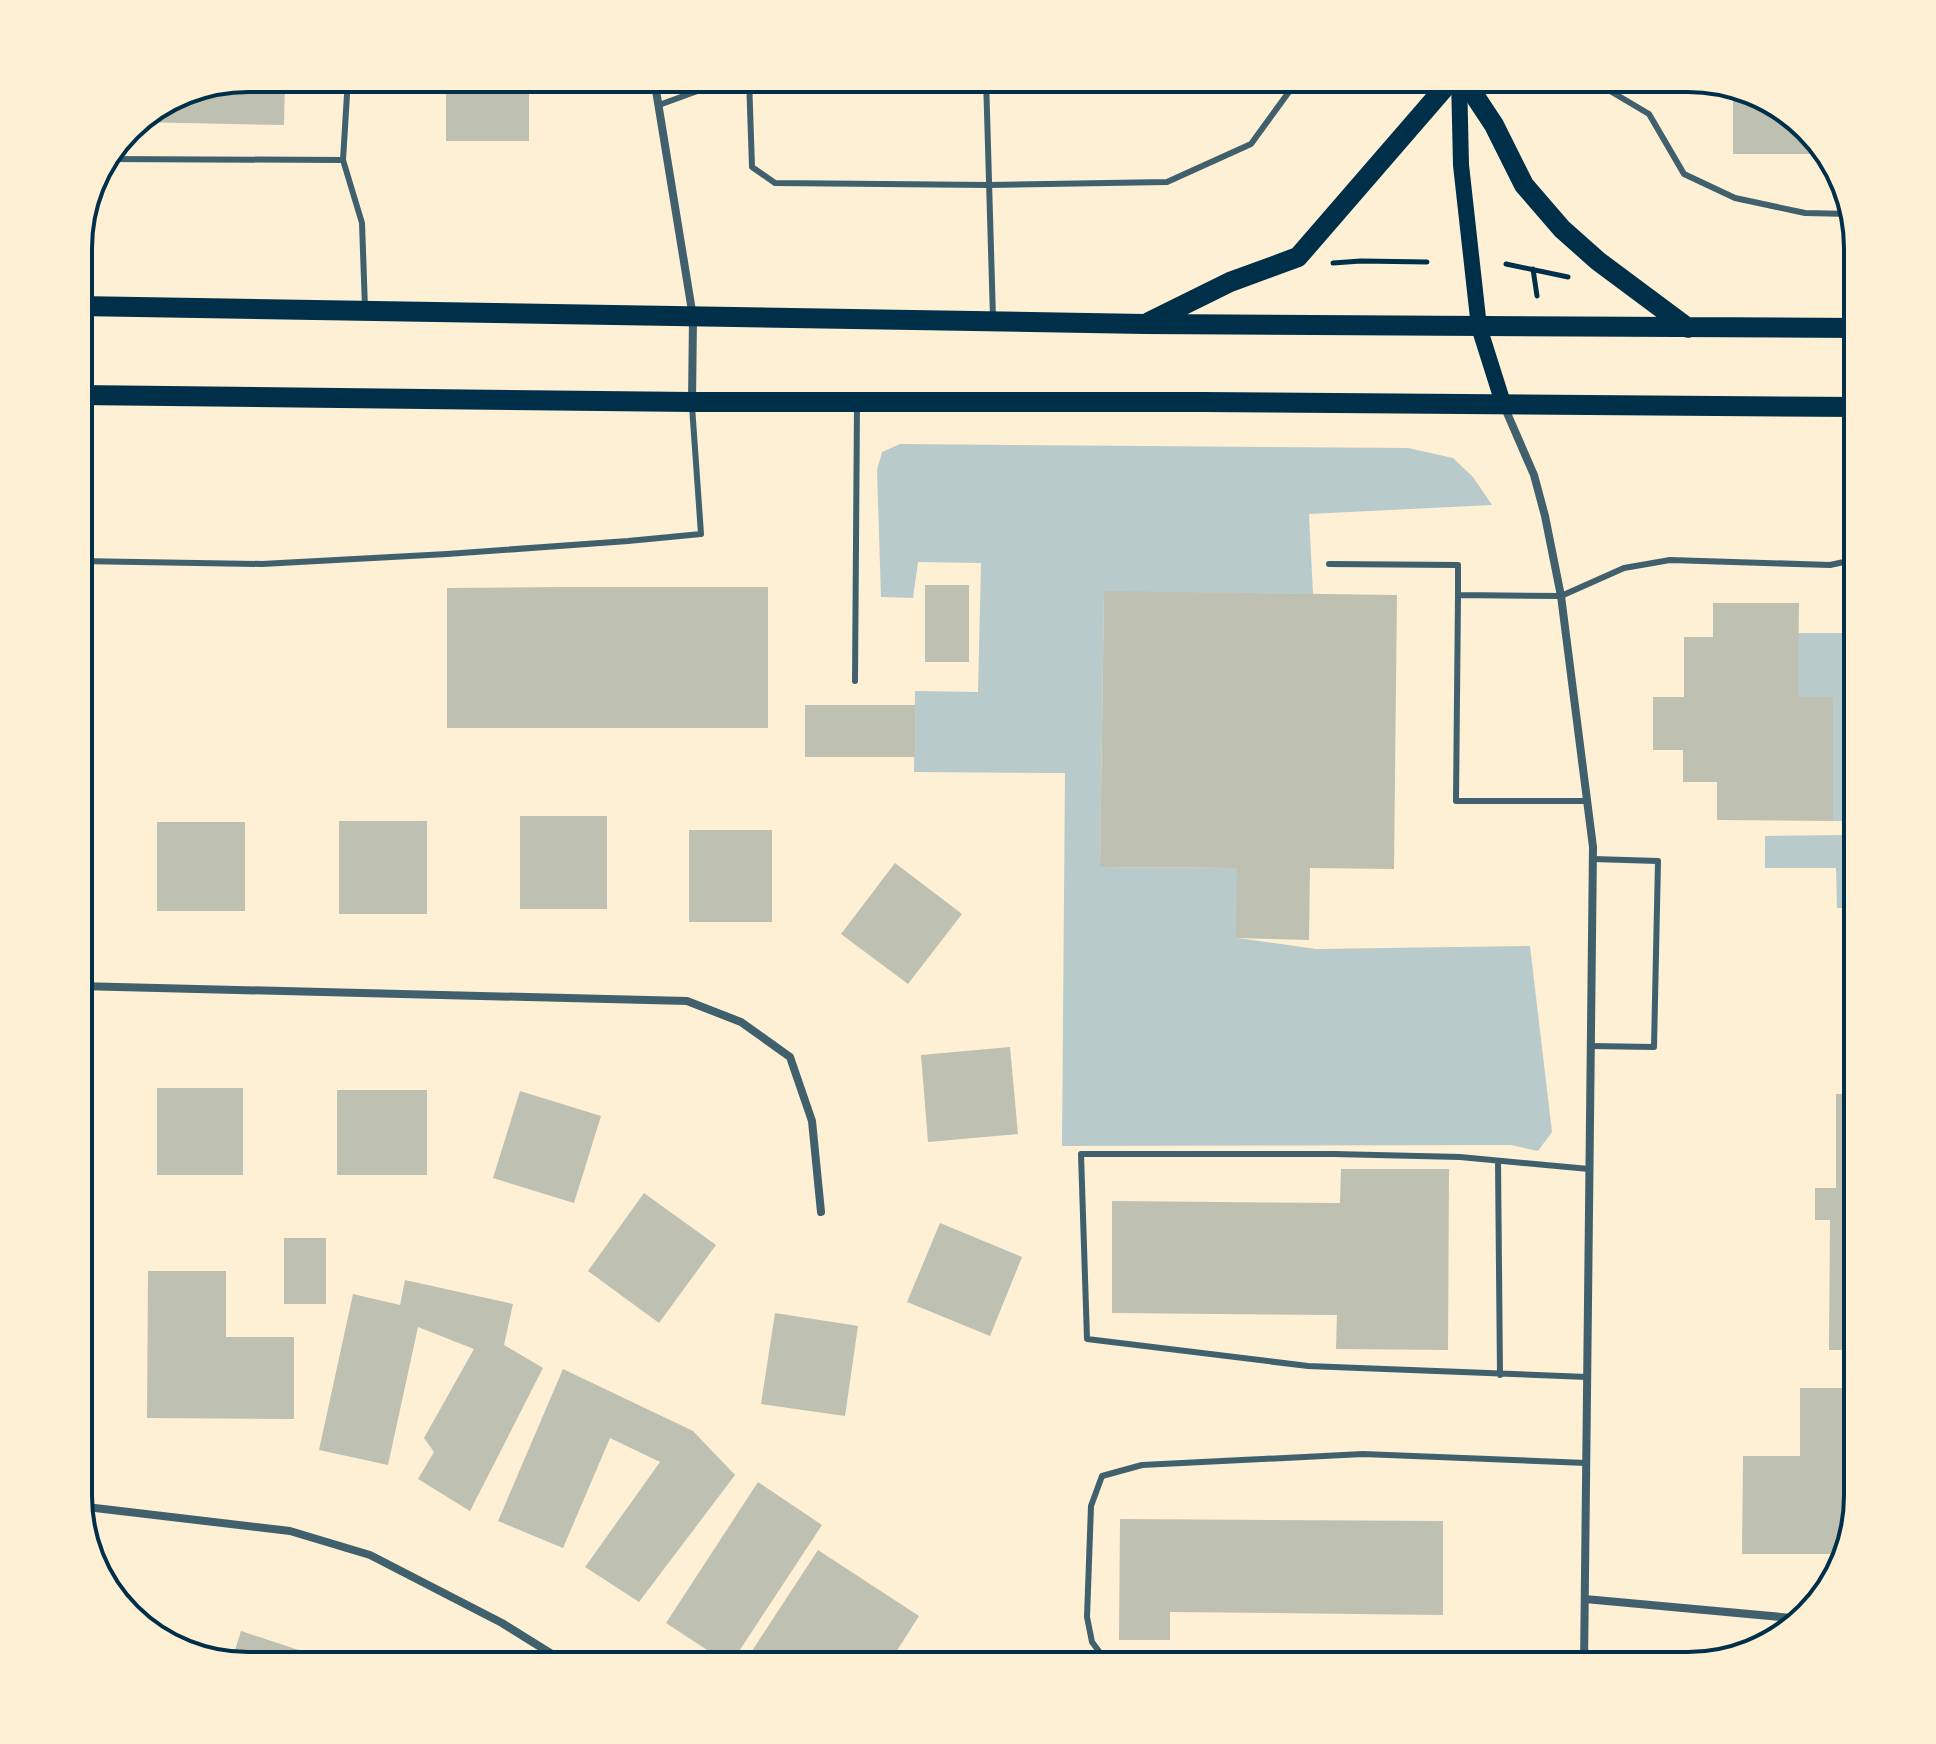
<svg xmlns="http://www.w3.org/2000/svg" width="1936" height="1744" viewBox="0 0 1936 1744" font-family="Manrope,sans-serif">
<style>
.green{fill:#b9caca}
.building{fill:#bec0b2}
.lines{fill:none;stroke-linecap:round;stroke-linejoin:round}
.path{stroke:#003049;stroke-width:5}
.service{stroke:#3f606c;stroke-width:6}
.minor{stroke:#3f606c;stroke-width:8}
.secondary{stroke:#003049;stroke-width:16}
.primary{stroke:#003049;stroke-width:20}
.rim{fill:none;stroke:#003049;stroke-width:4}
</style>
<rect width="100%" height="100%" fill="#fdf0d5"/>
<path class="green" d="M 900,444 L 1408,448 L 1453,458 L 1473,477 L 1492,505 L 1309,514 L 1313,594 L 1104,592 L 1100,867 L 1237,868 L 1237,938 L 1316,949 L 1530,946 L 1552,1132 L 1538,1151 L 1511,1145 L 1062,1146 L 1065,773 L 914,772 L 915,691 L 978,692 L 981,563 L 918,562 L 913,598 L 881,597 L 877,470 L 882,452 Z
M 1798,633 L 1858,633 L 1858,908 L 1837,908 L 1836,868 L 1765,868 L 1765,836 L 1849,835 L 1849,821 L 1833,821 L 1833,698 L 1798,697 Z"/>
<path class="building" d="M 248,78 L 285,78 L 284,125 L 134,122 L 183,91 Z
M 416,78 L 529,78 L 529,141 L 446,141 L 446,88 L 416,88 Z
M 1733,101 L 1768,101 L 1808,127 L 1826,154 L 1733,154 Z
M 925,585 L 969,585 L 969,662 L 925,662 Z
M 565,587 L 768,587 L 768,728 L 447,728 L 447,588 Z
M 1104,591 L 1397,595 L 1394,869 L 1310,868 L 1309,940 L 1236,938 L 1237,868 L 1100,867 Z
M 1713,603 L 1799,603 L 1798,697 L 1833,697 L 1833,821 L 1717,820 L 1717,782 L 1683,782 L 1683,750 L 1653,750 L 1653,697 L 1684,697 L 1684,637 L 1713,637 Z
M 805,705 L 915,705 L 915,757 L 805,757 Z
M 520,816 L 607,816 L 607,909 L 520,909 Z
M 339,821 L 427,821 L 427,914 L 339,914 Z
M 157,822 L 245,822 L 245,911 L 157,911 Z
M 689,830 L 772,830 L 772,922 L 689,922 Z
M 895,863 L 962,914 L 908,984 L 841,934 Z
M 1010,1047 L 1018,1134 L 928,1142 L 921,1055 Z
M 157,1088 L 243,1088 L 243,1175 L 157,1175 Z
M 337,1090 L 427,1090 L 427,1175 L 337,1175 Z
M 520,1091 L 601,1116 L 574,1203 L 493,1178 Z
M 1836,1094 L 1858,1094 L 1858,1350 L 1829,1350 L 1830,1220 L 1815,1220 L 1815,1188 L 1836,1188 Z
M 1341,1169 L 1449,1169 L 1448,1350 L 1336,1349 L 1337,1315 L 1112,1313 L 1112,1201 L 1340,1203 Z
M 644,1193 L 716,1245 L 659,1323 L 588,1271 Z
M 940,1223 L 1022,1257 L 990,1336 L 907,1302 Z
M 284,1238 L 326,1238 L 326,1304 L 284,1304 Z
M 148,1271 L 226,1271 L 226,1337 L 294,1337 L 294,1419 L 147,1418 Z
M 405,1280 L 513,1304 L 504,1345 L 543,1368 L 470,1511 L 418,1479 L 434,1452 L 424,1438 L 474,1349 L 418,1327 L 388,1465 L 319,1450 L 353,1294 L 400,1305 Z
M 775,1313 L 858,1326 L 845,1416 L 761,1404 Z
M 563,1369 L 693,1431 L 735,1475 L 639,1602 L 585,1567 L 660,1462 L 610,1438 L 563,1548 L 498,1521 Z
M 1800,1388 L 1858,1388 L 1858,1507 L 1847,1554 L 1742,1554 L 1743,1456 L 1800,1456 Z
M 758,1482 L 822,1525 L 730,1665 L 666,1623 Z
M 1120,1519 L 1443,1521 L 1443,1615 L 1170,1612 L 1170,1640 L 1119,1640 Z
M 818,1550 L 919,1616 L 896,1652 L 918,1666 L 742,1666 Z
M 241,1631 L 344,1665 L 344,1666 L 248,1666 L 231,1663 Z
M 955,1652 L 975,1666 L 945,1666 Z
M 1628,1657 L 1696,1664 L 1627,1666 Z"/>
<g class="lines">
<path class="path" d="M 1333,263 L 1361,261 L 1427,262
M 1506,264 L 1568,277
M 1533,269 L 1537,296"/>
<path class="service" d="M 348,78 L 343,160 L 362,223 L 365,308
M 749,78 L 752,167 L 775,183 L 989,185 L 1167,182 L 1251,144 L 1299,78
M 986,78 L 993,318
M 1013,78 L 1088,80 L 1104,78
M 1542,78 L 1600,85 L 1649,114 L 1684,174 L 1735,198 L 1805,213 L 1851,214
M 659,105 L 733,78
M 106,159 L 343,160
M 78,561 L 262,564 L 447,554 L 628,541 L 701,534 L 692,406
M 1329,564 L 1458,565 L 1458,595
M 855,681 L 857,405
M 1587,801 L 1456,801 L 1458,595 L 1561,596 L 1624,568 L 1670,560 L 1830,565 L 1858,559
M 1590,1046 L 1654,1047 L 1658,861 L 1593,859
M 1498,1161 L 1500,1375
M 1587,1377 L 1308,1366 L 1087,1339 L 1081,1154 L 1334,1154 L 1460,1157 L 1589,1169
M 1372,1666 L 1175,1663 L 1104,1658 L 1092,1642 L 1087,1617 L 1091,1506 L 1102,1476 L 1142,1465 L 1363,1454 L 1586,1463
M 1406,1666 L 1584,1661"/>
<path class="minor" d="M 654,78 L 693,317 L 692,402
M 1504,406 L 1534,475 L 1545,516 L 1561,596 L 1593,847 L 1584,1666
M 78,507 L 80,395
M 78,986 L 687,1001 L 741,1022 L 790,1057 L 812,1121 L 821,1212
M 78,1506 L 290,1531 L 370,1555 L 502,1623 L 571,1666
M 1585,1599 L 1803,1619"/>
<path class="secondary" d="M 1459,78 L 1461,165 L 1479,327 L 1503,403"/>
<path class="primary" d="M 1463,78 L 1494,125 L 1524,185 L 1562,229 L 1598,261 L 1688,328
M 78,306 L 1145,324 L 1858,328
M 1149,322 L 1230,282 L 1298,257 L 1453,78
M 78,395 L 692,402 L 1202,402 L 1858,407"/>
</g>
<path d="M0 0H1936V1744H0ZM248 92H1688A156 156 0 0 1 1844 248V1496A156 156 0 0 1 1688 1652H248A156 156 0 0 1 92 1496V248A156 156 0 0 1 248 92Z" fill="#fdf0d5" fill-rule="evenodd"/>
<path class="rim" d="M248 92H1688A156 156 0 0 1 1844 248V1496A156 156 0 0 1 1688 1652H248A156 156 0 0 1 92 1496V248A156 156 0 0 1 248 92Z"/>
</svg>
